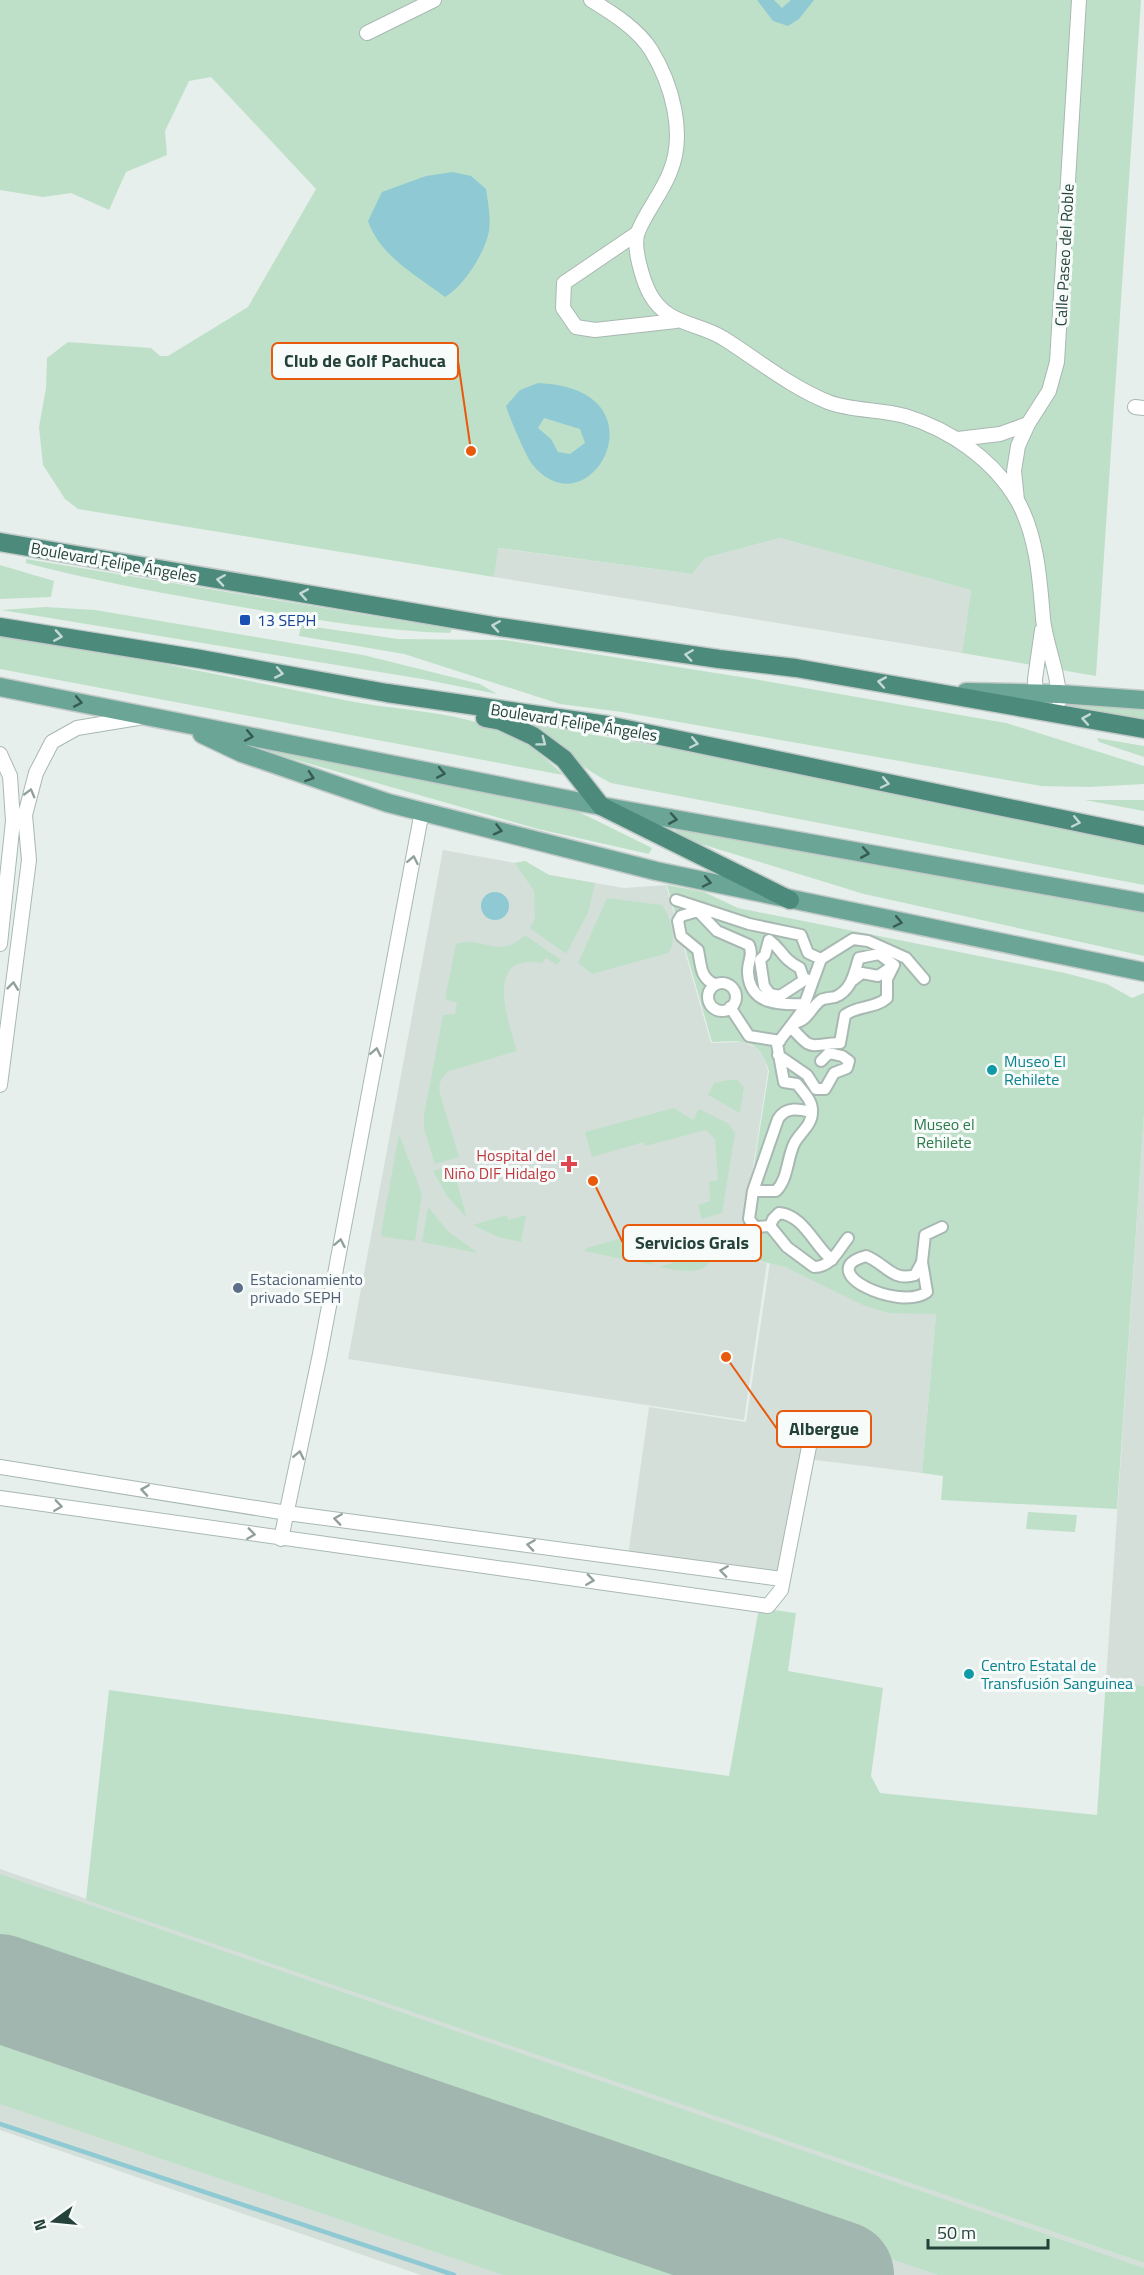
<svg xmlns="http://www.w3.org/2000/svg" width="1144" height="2275" viewBox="0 0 1144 2275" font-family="'Titillium Web',sans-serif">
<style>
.built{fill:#d4dfda}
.green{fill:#bfe0c8}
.water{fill:#8ec9d4;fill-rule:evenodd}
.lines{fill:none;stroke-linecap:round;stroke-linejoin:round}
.stream{stroke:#8ec9d4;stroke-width:4.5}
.runway{stroke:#a2b6b0;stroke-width:108}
.pedestrian-casing{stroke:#a8b8b2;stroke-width:14}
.minor-casing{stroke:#a8b8b2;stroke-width:16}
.primary-casing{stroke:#c2cac8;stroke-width:21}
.trunk-casing{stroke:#c2cac8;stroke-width:21}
.pedestrian{stroke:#fff;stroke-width:10}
.minor{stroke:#fff;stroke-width:14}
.primary{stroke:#6aa596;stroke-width:18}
.trunk{stroke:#4c8a7c;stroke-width:18}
.oneway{stroke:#c4d9d4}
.oneway2{stroke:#365b51}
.oneway3{stroke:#92a09c}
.transit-dot{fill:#1a4fb4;stroke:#f7fbf9;stroke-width:2}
.culture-dot{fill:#0f9aa8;stroke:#f7fbf9;stroke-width:2}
.health-dot{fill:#e0444e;stroke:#f7fbf9;stroke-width:2}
.service-dot{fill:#5c6f8a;stroke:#f7fbf9;stroke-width:2}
.labels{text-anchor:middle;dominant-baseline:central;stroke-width:6;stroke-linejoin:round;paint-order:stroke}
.street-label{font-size:16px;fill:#24423a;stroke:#f7fbf9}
.transit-label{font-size:16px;fill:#164399;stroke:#f7fbf9;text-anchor:start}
.culture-label{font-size:16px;fill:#0d838f;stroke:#f7fbf9;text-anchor:start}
.park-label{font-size:16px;fill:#2d7a4b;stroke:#f7fbf9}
.health-label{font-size:16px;fill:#be3a42;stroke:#f7fbf9;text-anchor:end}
.service-label{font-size:16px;fill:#4e5e75;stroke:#f7fbf9;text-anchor:start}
.leader{fill:none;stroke:#e8590c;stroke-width:2}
.callout-dot{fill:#e8590c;stroke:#f7fbf9;stroke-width:2}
.callout{fill:#f7fbf9;stroke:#e8590c;stroke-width:2}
.callout-label{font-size:18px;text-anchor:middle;font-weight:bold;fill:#24423a}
</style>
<rect width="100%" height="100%" fill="#e6efeb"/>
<path class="built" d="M 780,538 L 971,590 L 962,653 L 494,577 L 497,548 L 692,574 L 705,558 Z
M 443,850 L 515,863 L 525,861 L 549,875 L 624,888 L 666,885 L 711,1043 L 744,1042 L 756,1048 L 764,1057 L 768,1071 L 739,1257 L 767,1263 L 744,1420 L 348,1359 Z
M 1144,1114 L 1144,1686 L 1106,1679 Z
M 770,1262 L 928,1314 L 936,1314 L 922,1473 L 807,1459 L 784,1581 L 627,1563 L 649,1407 L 746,1422 Z
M 0,1869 L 1144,2263 L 1144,2275 L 421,2275 L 0,2130 Z"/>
<path class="green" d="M 0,0 L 1141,0 L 1096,676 L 962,653 L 971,590 L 780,538 L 705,558 L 692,574 L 498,548 L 494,577 L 78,509 L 65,499 L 43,465 L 39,427 L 46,388 L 47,358 L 68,342 L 151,348 L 160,356 L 168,356 L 248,307 L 316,189 L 211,77 L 189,81 L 165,131 L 167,155 L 126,172 L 109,210 L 71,193 L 43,197 L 0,190 Z
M 26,559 L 452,629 L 450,633 C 380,631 311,619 241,607 C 169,594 97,582 26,563 Z
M 0,565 L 54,581 L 51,597 L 0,599 Z
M 46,607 L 95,610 L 363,655 L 480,684 L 497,694 L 422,679 L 1,610 Z
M 301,625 L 398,639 L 504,640 L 754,679 L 1006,723 L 1144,766 L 1144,784 L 1089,787 L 1041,786 L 622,712 L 560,704 L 404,654 L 299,636 Z
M 0,633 C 117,653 232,678 349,701 C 395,710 452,711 496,729 C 523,739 543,755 563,775 L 0,669 Z
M 1064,699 L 1144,705 L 1144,720 L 1064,706 Z
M 524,723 L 957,797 L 1144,835 L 1144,885 L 611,783 C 579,767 554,743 524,723 Z
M 1097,738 L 1144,746 L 1144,757 L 1099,742 Z
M 260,742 L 542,799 L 575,810 L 652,848 L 649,854 L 538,829 L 258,749 Z
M 1085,800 L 1144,800 L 1144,811 Z
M 677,825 L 1065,895 L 1144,912 L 1144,956 L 864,894 L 675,836 Z
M 525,861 L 549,875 L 595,883 L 588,913 L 566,954 L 530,928 L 535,918 L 534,891 L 515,863 Z
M 667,885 L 704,892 L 738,908 L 1065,973 L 1107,984 L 1132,998 L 1144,993 L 1144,1114 L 1117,1509 L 941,1500 L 943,1476 L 922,1473 L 936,1314 L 889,1313 L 865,1306 L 785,1267 L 740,1256 L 769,1071 C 759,1037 742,1041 712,1042 Z
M 607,898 L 662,905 C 671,916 678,942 668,953 L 592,974 L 578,963 Z
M 525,935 L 561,960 L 557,965 L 546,958 L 542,963 C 482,952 509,1023 517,1051 L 449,1071 C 441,1078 438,1084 440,1094 L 459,1157 L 435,1164 L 424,1129 L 424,1115 L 443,1015 L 455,1014 L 457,1003 L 445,999 L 456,944 C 483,935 498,961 525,935 Z
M 728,1080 L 737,1080 L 744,1087 L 740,1113 L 708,1095 L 714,1083 Z
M 674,1108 L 693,1120 L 699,1109 L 729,1124 L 735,1133 L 722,1213 L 702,1219 L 698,1205 L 710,1201 L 709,1182 L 718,1180 L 715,1139 L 706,1130 L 645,1146 L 644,1142 L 592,1157 L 585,1132 Z
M 399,1134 L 422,1194 L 415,1241 L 383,1237 L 381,1233 Z
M 460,1163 L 462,1169 L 454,1172 L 467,1218 L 447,1196 L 433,1171 Z
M 428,1207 L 449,1232 L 478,1253 L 422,1242 Z
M 507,1215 L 508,1220 L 526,1215 L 521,1242 L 498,1237 L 473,1225 Z
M 721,1224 C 712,1272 708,1276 659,1267 L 701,1254 L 695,1231 Z
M 642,1232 L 652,1265 L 584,1251 L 587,1248 Z
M 1028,1512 L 1077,1515 L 1075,1532 L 1026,1529 Z
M 759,1608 L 796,1613 L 788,1671 L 883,1688 L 871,1776 L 880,1793 L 1097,1815 L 1106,1679 L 1144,1686 L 1144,2263 L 86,1900 L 109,1690 L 729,1776 Z
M 0,1874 L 1144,2268 L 1144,2275 L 938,2275 L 0,1955 Z
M 0,2022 L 740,2275 L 503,2275 L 0,2104 Z"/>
<path class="water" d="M 757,0 L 774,0 L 782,8 L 791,0 L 814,0 L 799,19 L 788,26 L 773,21 Z
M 453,172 L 471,176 L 486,189 C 488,203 491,217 489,231 C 485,253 464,286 445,297 C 416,275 380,256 368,221 L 382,192 L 426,176 Z
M 538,383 C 670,388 590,536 532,464 C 526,456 509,417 506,406 L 520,390 ZM 544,418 L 580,429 L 585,443 L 570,454 L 558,452 L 551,439 L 538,428 Z
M481 906a14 14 0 1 1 28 0a14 14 0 1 1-28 0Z"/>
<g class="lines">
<path class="stream" d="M 0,2124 L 454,2275"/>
<path class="runway" d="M 0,1988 L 840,2275"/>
<defs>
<path id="pedestrian" d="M 676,900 L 749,924 L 801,935 L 808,953 L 821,959 L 853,939 L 868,941 L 906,958 L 924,979
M 806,979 L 780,996 L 770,994 L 764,986 L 760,960 L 765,955 L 769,940 C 783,950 780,957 800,968 L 803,977 L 812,983
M 853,980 L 862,973 L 878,976 L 891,967
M708 997a14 14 0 1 1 28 0a14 14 0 1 1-28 0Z
M 715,984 C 700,979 701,964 698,950 L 681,936 L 678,921 L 681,916 L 698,911 L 717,931 L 749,945 C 754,956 747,962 748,973 C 750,1005 780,1005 804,1004
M 730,1007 L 749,1036 L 780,1041
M 791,1027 C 814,1053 808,1044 840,1043 L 845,1015 C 858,1005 875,1009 887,998 L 887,979 L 894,965 L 879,954 L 859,958 C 854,973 852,990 835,997 C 831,998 825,998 821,1000 C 810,1008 809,1020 794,1023
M 778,1055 L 807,1075 L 816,1089 L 825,1089 L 834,1073 L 847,1068 L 849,1061 L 842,1056 L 829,1053 L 821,1061
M 753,1191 L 776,1191 C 788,1179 787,1159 794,1144 C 799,1133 812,1126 812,1112 C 813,1101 803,1092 797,1084 L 784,1082 L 777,1044 L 802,1011 L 821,959
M 770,1226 L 755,1227 L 749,1219 L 753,1191 L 778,1119 C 786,1106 799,1109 812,1112
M 832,1260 C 815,1247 804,1215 779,1213 L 773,1219 L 770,1226 L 787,1247 L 814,1267 C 832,1267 838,1250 848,1238
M 922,1262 L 927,1292 C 899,1312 812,1271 866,1256 C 885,1263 892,1282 915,1275 L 922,1262 L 925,1235 L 942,1227"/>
<path id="minor" d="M 591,0 C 612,13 637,28 651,50 C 672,84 686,134 670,172 C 662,193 645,213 638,232 C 632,246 643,281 650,294 C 667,325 696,322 723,338 C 758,360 789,386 828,402 C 851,411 880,409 905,416 C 949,429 993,459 1017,500 C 1037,535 1040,580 1043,619 C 1046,646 1059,673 1059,701
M 367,33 L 434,0
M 636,234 L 564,283 L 563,308 L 576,327 L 595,330 L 676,321
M 1135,407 L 1144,408
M 958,439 L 1000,434 L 1028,424
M 1017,500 L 1014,471 L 1018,446 L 1028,424 L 1049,391 L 1057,362 L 1079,0
M 1036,703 L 1035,679 L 1042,630
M 0,754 L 10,776 L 13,821 L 0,944
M 0,1085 L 29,860 L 25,815 L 36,773 L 52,742 L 77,728 L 138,718
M 0,1467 L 287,1513 L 782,1579
M 0,1498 L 768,1606 L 781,1590 L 814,1421
M 281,1539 L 320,1354 L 422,811"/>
<path id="primary" d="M 0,687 L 601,806 L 1144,903
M 966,692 L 1059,694 L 1144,700
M 202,734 L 242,753 L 388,803 L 656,871 L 1144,972"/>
<path id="trunk" d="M 0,542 L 500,627 L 719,659 L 796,668 L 1144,729
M 0,627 L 200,659 L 387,693 L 607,725 L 1144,836
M 485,718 L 501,721 L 533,736 L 564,759 L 601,806 L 790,900"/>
</defs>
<use href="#pedestrian" class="pedestrian-casing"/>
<use href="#minor" class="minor-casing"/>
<use href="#primary" class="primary-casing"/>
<use href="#trunk" class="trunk-casing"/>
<use href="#pedestrian" class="pedestrian"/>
<use href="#minor" class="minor"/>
<use href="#primary" class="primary"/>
<use href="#trunk" class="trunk"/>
</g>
<defs><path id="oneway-chevron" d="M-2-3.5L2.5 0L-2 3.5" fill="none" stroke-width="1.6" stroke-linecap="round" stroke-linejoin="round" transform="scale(1.5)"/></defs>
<g class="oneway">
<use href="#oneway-chevron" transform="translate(221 580) rotate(-171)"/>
<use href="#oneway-chevron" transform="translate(304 594) rotate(-170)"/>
<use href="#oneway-chevron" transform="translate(496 626) rotate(-171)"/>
<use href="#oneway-chevron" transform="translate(58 636) rotate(9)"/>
<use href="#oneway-chevron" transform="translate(689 655) rotate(-172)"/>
<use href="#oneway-chevron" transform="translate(279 673) rotate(11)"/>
<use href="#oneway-chevron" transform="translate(882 682) rotate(-170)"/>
<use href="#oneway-chevron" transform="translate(1086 719) rotate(-170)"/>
<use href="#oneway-chevron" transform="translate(542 742) rotate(37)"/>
<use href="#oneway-chevron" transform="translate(694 743) rotate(12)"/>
<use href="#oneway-chevron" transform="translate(885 783) rotate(12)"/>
<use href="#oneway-chevron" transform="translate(1076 822) rotate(12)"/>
</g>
<g class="oneway2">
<use href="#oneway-chevron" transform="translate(78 702) rotate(11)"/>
<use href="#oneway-chevron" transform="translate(249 736) rotate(11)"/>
<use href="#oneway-chevron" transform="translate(441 773) rotate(11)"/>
<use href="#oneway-chevron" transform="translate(310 777) rotate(19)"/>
<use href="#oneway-chevron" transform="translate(673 819) rotate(10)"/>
<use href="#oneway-chevron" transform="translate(498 830) rotate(14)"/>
<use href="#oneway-chevron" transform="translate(865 853) rotate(10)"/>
<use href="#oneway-chevron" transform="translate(707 882) rotate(12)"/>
<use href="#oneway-chevron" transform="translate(898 922) rotate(12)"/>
</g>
<g class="oneway3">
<use href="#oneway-chevron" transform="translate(30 793) rotate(-75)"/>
<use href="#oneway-chevron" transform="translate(413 860) rotate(-79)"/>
<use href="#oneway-chevron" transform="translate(13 986) rotate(-83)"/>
<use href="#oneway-chevron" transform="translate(376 1052) rotate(-79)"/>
<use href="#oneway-chevron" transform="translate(340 1243) rotate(-79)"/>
<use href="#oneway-chevron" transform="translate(299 1455) rotate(-78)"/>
<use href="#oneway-chevron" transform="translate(145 1490) rotate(-171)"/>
<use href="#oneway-chevron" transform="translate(58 1506) rotate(8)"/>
<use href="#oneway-chevron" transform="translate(338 1519) rotate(-172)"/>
<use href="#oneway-chevron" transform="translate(251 1534) rotate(8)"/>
<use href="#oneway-chevron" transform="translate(531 1545) rotate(-172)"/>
<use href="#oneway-chevron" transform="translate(724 1571) rotate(-172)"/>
<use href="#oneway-chevron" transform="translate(590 1580) rotate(8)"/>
</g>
<rect class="transit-dot" x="239" y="614" width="12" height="12" rx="3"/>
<g class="culture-dot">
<circle cx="992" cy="1070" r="6"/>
<circle cx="969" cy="1674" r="6"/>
</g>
<path class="health-dot" d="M566 1155h6v6h6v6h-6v6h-6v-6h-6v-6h6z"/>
<circle class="service-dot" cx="238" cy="1288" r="6"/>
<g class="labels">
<g class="street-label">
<text transform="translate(1064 255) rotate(-87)">Calle Paseo del Roble</text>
<text transform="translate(114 562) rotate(10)">Boulevard Felipe Ángeles</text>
<text transform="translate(574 722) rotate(9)">Boulevard Felipe Ángeles</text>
</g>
<g class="transit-label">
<text x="257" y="620">13 SEPH</text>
</g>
<g class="culture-label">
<text x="1004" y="1061">Museo El<tspan x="1004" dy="18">Rehilete</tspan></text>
<text x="981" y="1665">Centro Estatal de<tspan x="981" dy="18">Transfusión Sanguinea</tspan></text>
</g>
<g class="park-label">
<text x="944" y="1124">Museo el<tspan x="944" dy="18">Rehilete</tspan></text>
</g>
<g class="health-label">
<text x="556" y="1155">Hospital del<tspan x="556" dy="18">Niño DIF Hidalgo</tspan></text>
</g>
<g class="service-label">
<text x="250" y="1279">Estacionamiento<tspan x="250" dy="18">privado SEPH</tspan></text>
</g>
</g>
<path class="leader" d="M471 451L458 361M593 1181L623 1243M726 1357L777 1429"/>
<g class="callout-dot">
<circle cx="471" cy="451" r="6"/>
<circle cx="593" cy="1181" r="6"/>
<circle cx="726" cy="1357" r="6"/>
</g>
<g class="callout">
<rect x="272" y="343" width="186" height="36" rx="6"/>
<rect x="623" y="1225" width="138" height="36" rx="6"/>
<rect x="777" y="1411" width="94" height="36" rx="6"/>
</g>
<g class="callout-label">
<text x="365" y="367">Club de Golf Pachuca</text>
<text x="692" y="1249">Servicios Grals</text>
<text x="824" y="1435">Albergue</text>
</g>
<g transform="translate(54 2221) rotate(255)" stroke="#f7fbf9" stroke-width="4.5" paint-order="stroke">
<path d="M0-4.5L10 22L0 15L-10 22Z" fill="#24423a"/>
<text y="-9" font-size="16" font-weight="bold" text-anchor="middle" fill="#24423a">N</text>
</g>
<path d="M928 2239v9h120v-9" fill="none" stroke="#24423a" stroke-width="3"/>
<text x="937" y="2239" font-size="18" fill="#24423a" stroke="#f7fbf9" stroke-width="4.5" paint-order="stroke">50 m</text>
</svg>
